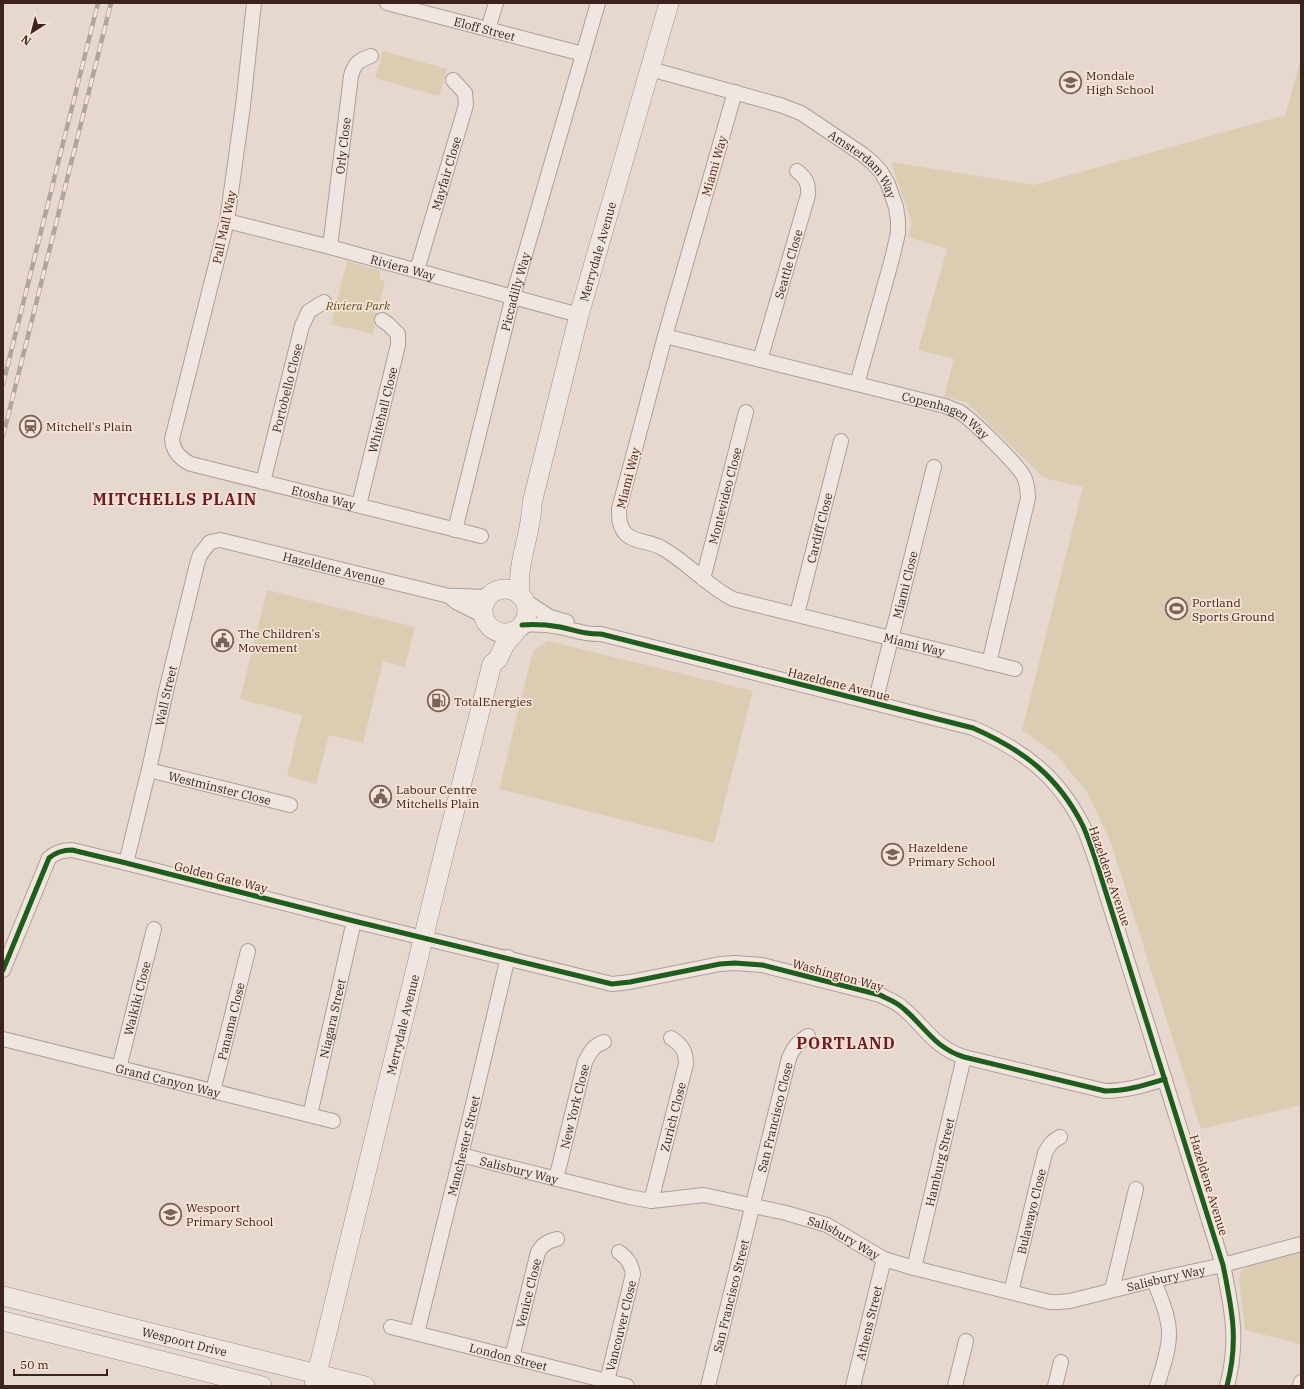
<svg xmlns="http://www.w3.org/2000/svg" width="1304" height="1389" viewBox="0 0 1304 1389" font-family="'IBM Plex Serif',serif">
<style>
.green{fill:#dacdb1}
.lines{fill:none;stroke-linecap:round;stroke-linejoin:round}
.street-casing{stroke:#ad9e98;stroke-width:16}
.secondary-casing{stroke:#9c8d88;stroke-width:20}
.street{stroke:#efe6e1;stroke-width:14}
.secondary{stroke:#efe6e1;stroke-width:19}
.rail-casing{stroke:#aea5a1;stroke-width:4.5}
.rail{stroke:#f8e3d5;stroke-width:3;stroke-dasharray:9;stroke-linecap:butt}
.cycleway-casing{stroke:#f8e3d5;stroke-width:8}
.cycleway{stroke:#1b5e20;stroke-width:5}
.labels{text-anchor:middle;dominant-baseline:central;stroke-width:3.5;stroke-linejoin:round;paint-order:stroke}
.street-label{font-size:12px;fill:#3d231e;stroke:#f8e3d5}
.poi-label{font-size:12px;fill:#3d231e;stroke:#f8e3d5;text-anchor:start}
.park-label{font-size:12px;font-style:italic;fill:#5a5624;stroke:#f8e3d5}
.district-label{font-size:16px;font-weight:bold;letter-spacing:1px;fill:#6c1b24;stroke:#f8e3d5}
</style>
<rect width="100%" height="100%" fill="#e7d8cf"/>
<path class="green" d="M 383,51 L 447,69 L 439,96 L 375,78 Z
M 1301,59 L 1301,1105 L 1201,1129 L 1111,843 L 1087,792 L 1056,755 L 1022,730 L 1083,487 L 1044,478 L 966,402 L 944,397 L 954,359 L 918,350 L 947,249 L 908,237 L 912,224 L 891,162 L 1034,185 L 1285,115 Z
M 347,261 L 381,271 L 379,279 L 385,281 L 373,334 L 331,324 Z
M 267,590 L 415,627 L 405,667 L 383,661 L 363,743 L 329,735 L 316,784 L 287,776 L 302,715 L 240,699 Z
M 548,641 L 753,691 L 714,843 L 499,789 L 533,651 Z
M 1301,1253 L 1301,1340 L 1300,1344 L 1245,1330 L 1239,1279 L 1241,1271 L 1248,1266 Z"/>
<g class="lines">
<defs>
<g id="street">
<path id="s1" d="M 254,3 L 243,106 L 227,221 L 172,439 C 173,451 180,459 191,464 L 481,536"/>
<path id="s2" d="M 387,3 L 583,54"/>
<path d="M 488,29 L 496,3"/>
<path id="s3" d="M 650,69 L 780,105 L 801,113 L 862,154 L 873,163 L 881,172 L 888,184 L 896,207 L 898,221 L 898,233 L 892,259 L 857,384"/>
<path id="s4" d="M 735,92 L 665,336 L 619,509 C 619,518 619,526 625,533 C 634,543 651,541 662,548 C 687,562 707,586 733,599 L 1015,669"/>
<path id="s5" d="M 227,221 L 330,247 L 579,315"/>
<path id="s6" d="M 330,247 L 351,76 C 354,64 359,60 371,56"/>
<path id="s7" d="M 417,270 L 466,105 L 465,93 L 453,80"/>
<path id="s8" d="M 665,336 L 945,406 C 950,408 955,410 960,412 C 972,420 1020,466 1025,479 C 1027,485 1028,491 1028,498 L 989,663"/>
<path id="s9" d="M 760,360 L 808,195 C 809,184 806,178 797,171"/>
<path id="s10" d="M 263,482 L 302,326 L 309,311 L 324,302"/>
<path id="s11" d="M 359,505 L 398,345 L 398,334 L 388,324 L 382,320"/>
<path id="s12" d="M 455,530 L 513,296 L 598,3"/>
<path id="s13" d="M 703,579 L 746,412"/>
<path d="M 449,596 L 456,602 L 484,616"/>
<path d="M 524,600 L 550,617 L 567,622"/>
<path id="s14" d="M 797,614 L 841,441"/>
<path d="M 522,625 C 535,624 548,625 560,627 C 574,630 587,635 601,634 L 973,728 C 1023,750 1058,776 1083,826 C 1088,837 1092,849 1096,861 L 1223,1265 C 1232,1310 1239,1340 1227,1386"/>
<path id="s15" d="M 875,703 L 934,467"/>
<path id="s16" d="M 149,770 L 290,805"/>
<path id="s17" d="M 126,863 L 150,765 L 166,691 L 197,564 L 200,555 L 210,542 L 220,540 L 449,596 C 462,595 475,598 489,596"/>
<path d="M 3,970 L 49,858 C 56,852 63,850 72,850 L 126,863 L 354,921 L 612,984 L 630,982 L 720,964 L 735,963 L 762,965 L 880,995 C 888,999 897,1002 904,1009 C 925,1027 935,1048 964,1057 L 1105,1091 C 1127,1091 1145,1085 1165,1079"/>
<path id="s18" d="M 3,1039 L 333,1121"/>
<path id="s19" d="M 119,1068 L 154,929"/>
<path id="s20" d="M 213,1091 L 248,951"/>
<path id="s21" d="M 310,1115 L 354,921"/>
<path id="s22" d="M 461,1155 L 629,1197 L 651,1201 L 704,1195 L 786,1213 L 827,1225 L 884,1259 L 914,1268 L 1050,1302 L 1059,1302 L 1070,1301 L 1154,1280 L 1223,1265 L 1301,1244"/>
<path id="s23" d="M 556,1179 L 585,1062 C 590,1052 594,1045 604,1042"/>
<path id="s24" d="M 651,1201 L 686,1064 C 686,1051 682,1045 671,1038"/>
<path id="s25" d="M 914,1268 L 964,1057"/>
<path d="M 1154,1280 C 1160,1297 1169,1316 1169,1334 C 1169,1351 1162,1370 1157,1386"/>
<path d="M 1112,1290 L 1136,1189"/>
<path id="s26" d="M 1011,1292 L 1045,1153 C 1049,1145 1052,1141 1060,1137"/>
<path id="s27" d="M 391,1327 L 627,1386"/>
<path id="s28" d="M 417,1333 L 461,1155 L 508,957"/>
<path id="s29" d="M 512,1357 L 538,1252 C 543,1244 548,1241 557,1239"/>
<path id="s30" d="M 607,1381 L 633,1274 C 631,1263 627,1258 619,1252"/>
<path id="s31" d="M 708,1386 L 789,1058 C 793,1048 798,1041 808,1036"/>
<path id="s32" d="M 853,1386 L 884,1259"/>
<path d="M 955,1386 L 966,1341"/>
<path d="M 1055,1386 L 1061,1362"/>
<path d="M 1300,1386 L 1301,1382"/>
</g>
<g id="secondary">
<circle cx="505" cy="611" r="22"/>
<path id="s33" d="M 520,594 C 516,563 532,533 532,503 L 579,315 L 669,3"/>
<path id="s34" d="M 3,1296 L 365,1386"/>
<path d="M 3,1321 L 262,1386"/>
<path id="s35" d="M 314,1386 L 445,849 L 492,664 L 498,659 L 505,644 L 517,630"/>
</g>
</defs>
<use href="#street" class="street-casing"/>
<use href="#secondary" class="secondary-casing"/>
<use href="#street" class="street"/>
<use href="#secondary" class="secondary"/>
<defs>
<path id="rail" d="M 3,384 L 98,3
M 3,436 L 111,3"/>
</defs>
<use href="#rail" class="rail-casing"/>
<use href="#rail" class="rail"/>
<defs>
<path id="cycleway" d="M 522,625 C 535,624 548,625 560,627 C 574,630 587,635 601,634 L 973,728 C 1023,750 1058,776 1083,826 C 1088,837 1092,849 1096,861 L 1223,1265 C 1232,1310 1239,1340 1227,1386
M 3,970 L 49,858 C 56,852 63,850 72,850 L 126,863 L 354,921 L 612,984 L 630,982 L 720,964 L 735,963 L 762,965 L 880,995 C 888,999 897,1002 904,1009 C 925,1027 935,1048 964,1057 L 1105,1091 C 1127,1091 1145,1085 1165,1079"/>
</defs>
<use href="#cycleway" class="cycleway-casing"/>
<use href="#cycleway" class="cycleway"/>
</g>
<defs>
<symbol id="school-ring" viewBox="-11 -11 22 22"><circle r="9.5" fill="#f8e3d5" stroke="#78625c" stroke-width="1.5"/><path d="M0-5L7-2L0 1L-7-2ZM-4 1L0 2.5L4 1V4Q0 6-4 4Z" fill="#78625c"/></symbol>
<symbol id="station-ring" viewBox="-11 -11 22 22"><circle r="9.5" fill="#f8e3d5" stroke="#78625c" stroke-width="1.5"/><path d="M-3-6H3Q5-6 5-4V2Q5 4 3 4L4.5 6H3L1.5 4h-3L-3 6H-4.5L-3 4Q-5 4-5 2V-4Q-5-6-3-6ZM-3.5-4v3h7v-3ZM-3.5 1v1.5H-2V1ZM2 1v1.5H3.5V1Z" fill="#78625c"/></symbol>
<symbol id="stadium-ring" viewBox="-11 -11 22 22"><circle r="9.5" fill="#f8e3d5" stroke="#78625c" stroke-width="1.5"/><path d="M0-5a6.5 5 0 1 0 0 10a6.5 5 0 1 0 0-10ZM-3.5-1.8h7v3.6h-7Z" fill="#78625c"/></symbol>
<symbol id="civic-ring" viewBox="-11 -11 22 22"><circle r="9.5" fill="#f8e3d5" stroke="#78625c" stroke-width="1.5"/><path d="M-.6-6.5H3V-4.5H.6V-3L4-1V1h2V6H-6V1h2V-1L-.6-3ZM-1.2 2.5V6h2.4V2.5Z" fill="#78625c"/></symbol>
<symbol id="fuel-ring" viewBox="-11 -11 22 22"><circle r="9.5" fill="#f8e3d5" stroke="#78625c" stroke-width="1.5"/><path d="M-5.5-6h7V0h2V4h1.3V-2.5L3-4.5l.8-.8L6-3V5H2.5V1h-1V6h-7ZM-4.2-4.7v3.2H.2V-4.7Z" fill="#78625c"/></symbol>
</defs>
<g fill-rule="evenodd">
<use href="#school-ring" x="1058" y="70" width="25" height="25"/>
<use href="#station-ring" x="18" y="414" width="25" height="25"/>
<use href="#stadium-ring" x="1164" y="596" width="25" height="25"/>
<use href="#civic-ring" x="210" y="628" width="25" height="25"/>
<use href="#fuel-ring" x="426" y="688" width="25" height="25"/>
<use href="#civic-ring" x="368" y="784" width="25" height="25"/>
<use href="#school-ring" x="880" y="842" width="25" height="25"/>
<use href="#school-ring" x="158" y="1202" width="25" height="25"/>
</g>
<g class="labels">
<g class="street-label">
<text stroke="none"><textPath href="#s2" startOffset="101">Eloff Street</textPath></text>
<text stroke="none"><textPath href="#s6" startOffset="102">Orly Close</textPath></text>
<text transform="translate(714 166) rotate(-74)">Miami Way</text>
<text stroke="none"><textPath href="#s3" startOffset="239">Amsterdam Way</textPath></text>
<text stroke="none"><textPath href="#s7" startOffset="101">Mayfair Close</textPath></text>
<text transform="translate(224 227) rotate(-78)">Pall Mall Way</text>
<text stroke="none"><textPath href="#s33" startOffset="352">Merrydale Avenue</textPath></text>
<text stroke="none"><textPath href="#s9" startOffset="100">Seattle Close</textPath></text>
<text stroke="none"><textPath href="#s5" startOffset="182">Riviera Way</textPath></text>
<text stroke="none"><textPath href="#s12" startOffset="246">Piccadilly Way</textPath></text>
<text stroke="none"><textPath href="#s10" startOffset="97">Portobello Close</textPath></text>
<text stroke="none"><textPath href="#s11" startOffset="98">Whitehall Close</textPath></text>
<text stroke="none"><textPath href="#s8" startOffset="293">Copenhagen Way</textPath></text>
<text transform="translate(628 478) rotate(-76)">Miami Way</text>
<text stroke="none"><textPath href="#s13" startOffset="86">Montevideo Close</textPath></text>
<text stroke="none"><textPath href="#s1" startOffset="614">Etosha Way</textPath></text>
<text stroke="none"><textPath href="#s14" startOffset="89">Cardiff Close</textPath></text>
<text stroke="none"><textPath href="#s17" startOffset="461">Hazeldene Avenue</textPath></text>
<text stroke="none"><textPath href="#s15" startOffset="122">Miami Close</textPath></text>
<text stroke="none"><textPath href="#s4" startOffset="773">Miami Way</textPath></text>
<text transform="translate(839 684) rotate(14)">Hazeldene Avenue</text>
<text stroke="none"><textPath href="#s17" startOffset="172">Wall Street</textPath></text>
<text stroke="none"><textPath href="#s16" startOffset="73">Westminster Close</textPath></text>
<text transform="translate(1110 876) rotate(71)">Hazeldene Avenue</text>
<text transform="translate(221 877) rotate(14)">Golden Gate Way</text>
<text transform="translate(838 975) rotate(15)">Washington Way</text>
<text stroke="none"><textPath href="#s19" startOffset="72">Waikiki Close</textPath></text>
<text stroke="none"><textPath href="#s21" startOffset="99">Niagara Street</textPath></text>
<text stroke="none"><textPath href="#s20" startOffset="72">Panama Close</textPath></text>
<text stroke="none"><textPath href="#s35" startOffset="372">Merrydale Avenue</textPath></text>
<text stroke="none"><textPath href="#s18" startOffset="170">Grand Canyon Way</textPath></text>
<text stroke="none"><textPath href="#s23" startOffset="75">New York Close</textPath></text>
<text stroke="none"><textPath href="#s24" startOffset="87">Zurich Close</textPath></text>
<text stroke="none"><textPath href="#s31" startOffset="277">San Francisco Close</textPath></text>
<text stroke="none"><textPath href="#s28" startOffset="193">Manchester Street</textPath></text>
<text stroke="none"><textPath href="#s25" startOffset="109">Hamburg Street</textPath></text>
<text stroke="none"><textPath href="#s22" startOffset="60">Salisbury Way</textPath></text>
<text transform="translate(1209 1185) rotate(73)">Hazeldene Avenue</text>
<text stroke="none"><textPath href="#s26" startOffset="83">Bulawayo Close</textPath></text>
<text stroke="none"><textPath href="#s22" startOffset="396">Salisbury Way</textPath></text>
<text stroke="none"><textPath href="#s22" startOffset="732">Salisbury Way</textPath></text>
<text stroke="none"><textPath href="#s29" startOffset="66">Venice Close</textPath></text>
<text stroke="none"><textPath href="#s31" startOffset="93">San Francisco Street</textPath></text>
<text stroke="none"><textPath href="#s32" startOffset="65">Athens Street</textPath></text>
<text stroke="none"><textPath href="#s30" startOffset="57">Vancouver Close</textPath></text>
<text stroke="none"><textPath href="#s34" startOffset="187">Wespoort Drive</textPath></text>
<text stroke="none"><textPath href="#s27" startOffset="121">London Street</textPath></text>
</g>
<g class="poi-label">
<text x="1086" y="75">Mondale<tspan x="1086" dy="14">High School</tspan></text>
<text x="46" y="426">Mitchell's Plain</text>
<text x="1192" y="602">Portland<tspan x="1192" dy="14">Sports Ground</tspan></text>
<text x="238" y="633">The Children's<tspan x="238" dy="14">Movement</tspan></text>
<text x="454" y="701">TotalEnergies</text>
<text x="396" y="789">Labour Centre<tspan x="396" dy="14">Mitchells Plain</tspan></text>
<text x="908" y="847">Hazeldene<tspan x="908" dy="14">Primary School</tspan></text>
<text x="186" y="1207">Wespoort<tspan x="186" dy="14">Primary School</tspan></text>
</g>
<g class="park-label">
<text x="358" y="305">Riviera Park</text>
</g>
<g class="district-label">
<text x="175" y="499">MITCHELLS PLAIN</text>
<text x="846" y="1043">PORTLAND</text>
</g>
</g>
<rect width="1304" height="1389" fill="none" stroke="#3d231e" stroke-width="8"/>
<g transform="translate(32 32) rotate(216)" stroke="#f8e3d5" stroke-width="3" paint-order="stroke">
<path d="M0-3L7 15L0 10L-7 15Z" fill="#3d231e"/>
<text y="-6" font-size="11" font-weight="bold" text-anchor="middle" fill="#3d231e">N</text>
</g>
<path d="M14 1369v6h93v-6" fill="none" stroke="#3d231e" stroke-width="2"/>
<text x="20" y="1369" font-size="12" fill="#3d231e" stroke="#f8e3d5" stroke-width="3" paint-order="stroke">50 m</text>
</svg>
